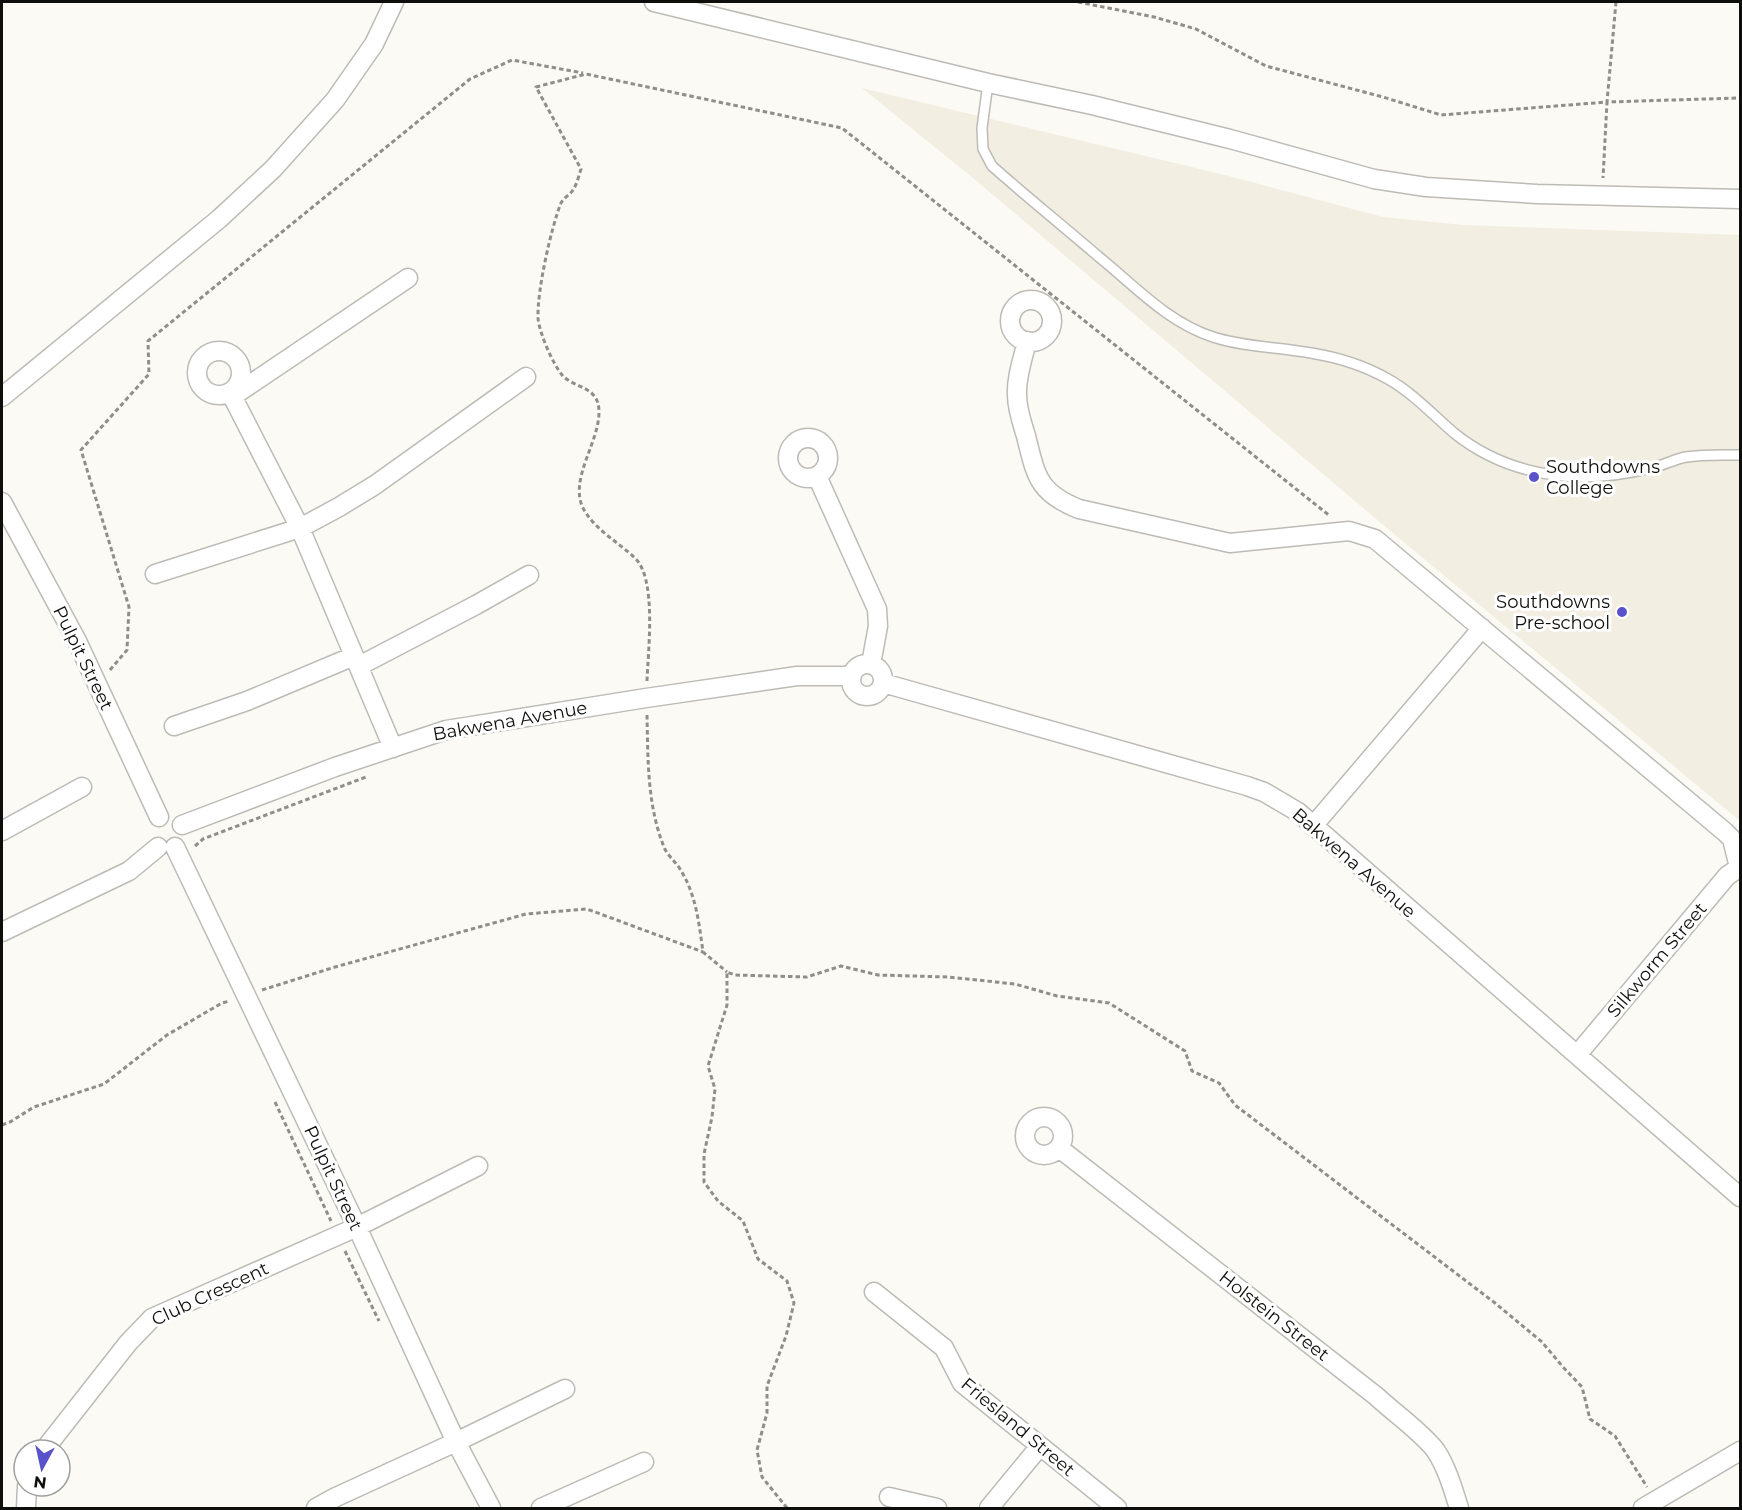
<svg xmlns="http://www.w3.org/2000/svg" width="1742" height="1510" viewBox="0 0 1742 1510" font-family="Montserrat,sans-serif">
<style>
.built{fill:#f2eee1}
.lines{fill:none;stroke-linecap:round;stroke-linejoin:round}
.service-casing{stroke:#bdbbb6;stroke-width:12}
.minor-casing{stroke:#bdbbb6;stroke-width:21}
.path{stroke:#8f8e8a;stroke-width:3;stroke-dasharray:4.5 3;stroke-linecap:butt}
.service{stroke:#fff;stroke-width:9}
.minor{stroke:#fff;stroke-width:18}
.poi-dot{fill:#5953cb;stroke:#fff;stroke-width:2}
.labels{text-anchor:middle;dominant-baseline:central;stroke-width:6;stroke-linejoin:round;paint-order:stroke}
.poi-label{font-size:18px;fill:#0e0e0c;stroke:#fff;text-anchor:start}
.street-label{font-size:18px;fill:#0e0e0c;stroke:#fff}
</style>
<rect width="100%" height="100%" fill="#fcfaf5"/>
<path class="built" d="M 862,88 L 1225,175 L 1383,217 L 1463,225 L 1740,235 L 1740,821 L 1388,529 L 979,183 Z"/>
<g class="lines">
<defs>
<path id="service" d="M 988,83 L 982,128 L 983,149 L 992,166 C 1027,197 1063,226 1099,257 C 1135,286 1167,322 1213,337 C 1244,347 1278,347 1311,353 C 1336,357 1365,366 1388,379 C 1413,393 1433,415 1454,433 C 1485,458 1523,472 1562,476 C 1592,479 1623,475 1652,468 C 1664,465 1675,459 1686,457 C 1705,454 1722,455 1740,455"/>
<path id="minor" d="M 654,2 L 988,83 L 1092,105 L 1230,139 L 1374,179 L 1426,187 L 1537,194 L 1740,199
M1010 321a21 21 0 1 1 42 0a21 21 0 1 1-42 0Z
M 1027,341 C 1023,358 1016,378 1017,395 C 1017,409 1022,423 1026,436 C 1036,476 1038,493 1079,509 L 1230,543 L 1349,531 L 1375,539 L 1725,832 L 1732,839 L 1739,867
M197 373a22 22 0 1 1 44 0a22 22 0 1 1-44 0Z
M 230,392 L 300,528 L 393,748
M 233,396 L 408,278
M 2,397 L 219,219 L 273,169 L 335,100 L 374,44 L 394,2
M788 458a20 20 0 1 1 40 0a20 20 0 1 1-40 0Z
M 817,476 L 877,609 L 878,626 L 871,664
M 2,502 L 77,641 L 159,817
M 155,574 L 300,528 L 339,507 L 375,485 L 526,377
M851 680a16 16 0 1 1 32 0a16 16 0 1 1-32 0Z
M 359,666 L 476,605 L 529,575
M 883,683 L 1247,786 L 1264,792 L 1298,812 L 1740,1197
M 174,726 L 247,701 L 354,656
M 182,825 L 335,767 L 446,730 L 646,698 L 797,676 L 852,676
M 1313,826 L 1482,628
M 2,831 L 82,787
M 175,847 L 357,1227 L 456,1442 L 491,1508
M 2,932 L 129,871 L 158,847
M 1577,1055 L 1727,876 L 1740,867
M1025 1136a19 19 0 1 1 38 0a19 19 0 1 1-38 0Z
M 1059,1148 L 1376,1396 C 1393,1412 1423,1433 1436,1451 C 1447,1468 1453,1489 1459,1508
M 874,1292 L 944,1348 L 962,1383 L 1117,1508
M 44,1450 L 128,1343 L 152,1318 L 357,1227 L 478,1166
M 889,1497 L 937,1508
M 26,1508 L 27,1486
M 316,1508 L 336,1497 L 456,1442 L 565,1389
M 541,1508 L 644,1462
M 989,1508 L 1040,1446
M 1643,1508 L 1740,1451"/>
</defs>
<use href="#service" class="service-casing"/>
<use href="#minor" class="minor-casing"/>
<path class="path" d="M 1078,2 L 1154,17 L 1196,29 L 1266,66 L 1383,97 L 1441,115 L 1607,102 L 1603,178
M 1616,2 L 1607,102 L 1738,98
M 110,670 L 127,650 L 129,607 L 81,450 L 149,374 L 148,341 L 470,79 L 512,60 L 583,73
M 647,681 C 648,651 657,579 635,558 C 618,542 594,529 583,508 C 569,479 599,443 599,412 C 599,386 576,389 563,376 C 553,365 539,332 538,318 C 537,291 551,228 561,203 C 564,197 570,195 573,190 C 577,184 579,175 581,169 L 536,87 L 586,74 L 842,128 L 1330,516
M 647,715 C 648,759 647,805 664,847 C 667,855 675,861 680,869 C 696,894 699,923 703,952 L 727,972
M 195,846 L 203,839 L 366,777
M 262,990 L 335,967 L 526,914 L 587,909 L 703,952
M 275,1102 L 331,1221
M 2,1125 L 10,1122 L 34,1107 L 104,1084 L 167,1035 L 222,1003 L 230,1001
M 345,1251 L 379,1321
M 787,1508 L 762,1477 L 757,1450 L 767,1413 L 767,1386 L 786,1336 L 794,1303 L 787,1281 L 758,1259 L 743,1221 L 718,1201 L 704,1182 L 704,1154 L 712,1117 L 715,1089 L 708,1066 L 727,1005 L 727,972 L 735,975 L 807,977 L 841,966 L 878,975 L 948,977 L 1015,984 L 1057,996 L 1109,1003 L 1185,1051 L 1192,1071 L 1219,1083 L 1235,1105 L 1495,1303 L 1542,1342 L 1563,1367 L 1582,1387 L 1590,1419 L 1615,1436 L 1647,1487"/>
<use href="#service" class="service"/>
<use href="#minor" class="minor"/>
</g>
<g class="poi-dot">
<circle cx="1534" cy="477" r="6"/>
<circle cx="1622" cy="612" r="6"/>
</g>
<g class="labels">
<g class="poi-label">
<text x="1546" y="467">Southdowns<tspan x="1546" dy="21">College</tspan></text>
<text x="1610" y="602" text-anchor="end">Southdowns<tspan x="1610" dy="21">Pre-school</tspan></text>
</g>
<g class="street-label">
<text transform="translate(83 658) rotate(64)">Pulpit Street</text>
<text transform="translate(510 721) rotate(-10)">Bakwena Avenue</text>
<text transform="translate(1354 863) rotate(41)">Bakwena Avenue</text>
<text transform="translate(1657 960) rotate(-50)">Silkworm Street</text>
<text transform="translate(333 1178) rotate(65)">Pulpit Street</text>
<text transform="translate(210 1294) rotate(-25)">Club Crescent</text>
<text transform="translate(1274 1316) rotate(38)">Holstein Street</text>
<text transform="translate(1018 1427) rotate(40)">Friesland Street</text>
</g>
</g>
<rect width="1742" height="1510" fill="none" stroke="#0e0e0c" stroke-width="6"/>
<g transform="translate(42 1468) rotate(188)"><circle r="28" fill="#ffffff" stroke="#9f9f9e" stroke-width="1.5"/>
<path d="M0-4.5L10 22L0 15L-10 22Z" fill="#5953cb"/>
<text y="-9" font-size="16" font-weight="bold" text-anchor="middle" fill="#0e0e0c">N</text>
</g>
</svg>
